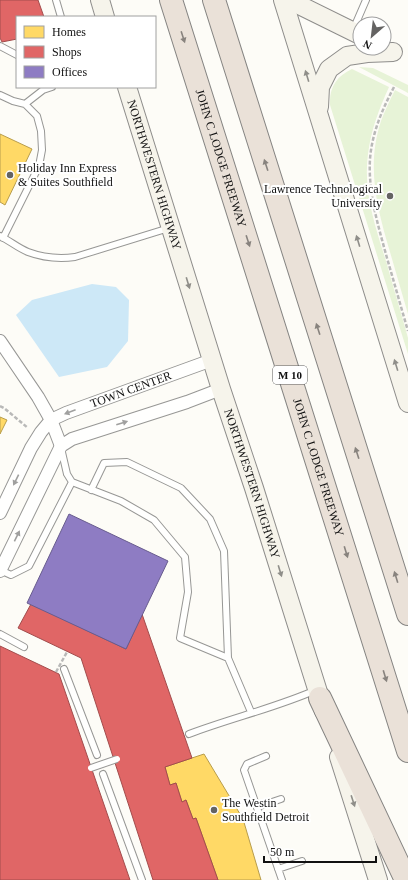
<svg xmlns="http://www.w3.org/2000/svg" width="408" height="880" viewBox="0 0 408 880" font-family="'Times New Roman',serif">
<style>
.green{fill:#e7f3d7}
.water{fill:#cde8f7}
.homes{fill:#ffd966;stroke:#b89d4c}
.shops{fill:#e06666;stroke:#a24c4c}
.offices{fill:#8e7cc3;stroke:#685c8e}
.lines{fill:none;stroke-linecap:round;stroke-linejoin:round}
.lane-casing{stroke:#979795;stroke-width:8}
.street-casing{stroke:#979795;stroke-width:14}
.secondary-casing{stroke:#8e8d8b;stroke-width:20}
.highway-casing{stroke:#858482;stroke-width:24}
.path{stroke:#b9b9b8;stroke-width:2.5;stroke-dasharray:4 2;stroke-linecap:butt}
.lane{stroke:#fffffe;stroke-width:6}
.street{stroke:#fffffe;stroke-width:12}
.secondary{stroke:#f6f4eb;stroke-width:18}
.highway{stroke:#eae1d8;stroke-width:22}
.lane-bridge-casing{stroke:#979795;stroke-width:8;stroke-linecap:butt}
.path-bridge{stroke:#b9b9b8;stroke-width:2.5;stroke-dasharray:4 2;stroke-linecap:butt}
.lane-bridge{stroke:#fffffe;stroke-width:6}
.oneway{fill:#88837e}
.oneway2{fill:#8f8e89}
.oneway3{fill:#a0a09f}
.poi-dot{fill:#646362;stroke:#fff;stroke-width:1.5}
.labels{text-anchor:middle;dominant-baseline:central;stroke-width:4;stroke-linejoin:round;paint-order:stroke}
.shield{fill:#fff;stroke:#585858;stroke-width:1}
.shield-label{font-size:11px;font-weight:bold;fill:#111}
.street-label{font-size:12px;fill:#111;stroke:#fff}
.poi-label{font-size:12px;fill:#111;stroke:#fff;text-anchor:start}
</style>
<rect width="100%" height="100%" fill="#fdfcf7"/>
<path class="green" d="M 359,67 L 373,68 L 408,85 L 408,93 Z
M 352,69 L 389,87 C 379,109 371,130 368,154 C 363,191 375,226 386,261 C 393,287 401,312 408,338 L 408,354 L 330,105 C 329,87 337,76 352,69 Z
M 395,90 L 408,97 L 408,314 C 402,293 396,273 390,252 C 377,208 366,166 381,121 C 385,110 390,100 395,90 Z"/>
<path class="water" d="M 92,284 L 116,287 L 129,300 L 128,341 L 107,367 L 59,377 L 16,315 L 32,300 Z"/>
<path class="homes" d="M 0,134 L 32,149 L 5,205 L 0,202 Z
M 0,417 L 7,420 L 0,434 Z
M 204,754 L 243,819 L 261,880 L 218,880 L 196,818 L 193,819 L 186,800 L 182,802 L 176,783 L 170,785 L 165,767 Z"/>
<path class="shops" d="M 0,0 L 38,0 L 44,17 L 17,17 L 17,39 L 2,42 L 0,38 Z
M 31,604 L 126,649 L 142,614 L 192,758 L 165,767 L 170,785 L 176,783 L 182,802 L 186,800 L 193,819 L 196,818 L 218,880 L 153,880 L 81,658 L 18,628 Z
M 0,646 L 59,674 L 130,880 L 0,880 Z"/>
<path class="offices" d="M 69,514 L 168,561 L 126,649 L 27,603 Z"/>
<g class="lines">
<defs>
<path id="lane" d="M 56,0 L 61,17
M 353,30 L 366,0
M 0,46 L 17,55
M 0,95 L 13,101 L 25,104 L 43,90 L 52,87
M 0,236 C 10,241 18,248 28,252 C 44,258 59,259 75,257 L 169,228
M 3,238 L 39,166 L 42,150 L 41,131 L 37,116 L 25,104
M 61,448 L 67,474 L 72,482 L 121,501 L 154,520 L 185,557 L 188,592 L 180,638 L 228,658 L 251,712
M 91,490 L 104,463 L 127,462 L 181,488 L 210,519 L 224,551 L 228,658
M 0,570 L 11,575 L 29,566 L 72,482
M 0,634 L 24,647
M 64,669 L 97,755
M 189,734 C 231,718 275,708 316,690
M 266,756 L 247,764 L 244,770 L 282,880
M 103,774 L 142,880
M 257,807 L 281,799
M 278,869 L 302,861"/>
<g id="street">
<path d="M 0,341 L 38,397 L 51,420 L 61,446"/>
<path id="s1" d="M 0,513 L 31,448 L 41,432 L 51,420 L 66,413 L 212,360"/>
<path d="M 0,571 L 61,446 L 72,439 L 187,402 L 221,389"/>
</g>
<g id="secondary">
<path d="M 100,0 L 105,17"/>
<path d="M 283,0 L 408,403"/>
<path d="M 289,0 L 360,35"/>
<path id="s2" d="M 127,87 L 221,389 L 254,488 L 324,711"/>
<path d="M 319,107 L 320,87 L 329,69 L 347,56 L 367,53 L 393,52"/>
<path d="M 339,757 L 378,880"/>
</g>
<g id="highway">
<path id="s3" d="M 171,0 L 408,751"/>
<path d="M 214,0 L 408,614"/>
<path d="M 320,698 L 406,880"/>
</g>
</defs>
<use href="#lane" class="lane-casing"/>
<use href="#street" class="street-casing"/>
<use href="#secondary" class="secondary-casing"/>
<use href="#highway" class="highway-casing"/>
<path class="path" d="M 394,87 C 382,110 372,133 370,159 C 368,193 378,225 387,258 C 394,282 401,307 408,331
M 0,406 L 4,408 L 28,428"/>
<use href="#lane" class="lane"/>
<use href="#street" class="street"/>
<use href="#secondary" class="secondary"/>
<use href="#highway" class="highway"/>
<defs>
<path id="lane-bridge" d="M 91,768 L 117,759"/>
</defs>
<use href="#lane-bridge" class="lane-bridge-casing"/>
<path class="path-bridge" d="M 56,672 L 67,652"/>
<use href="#lane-bridge" class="lane-bridge"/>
</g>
<defs><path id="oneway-solid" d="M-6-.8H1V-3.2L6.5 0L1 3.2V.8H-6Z"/></defs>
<g class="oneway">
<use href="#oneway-solid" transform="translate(183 37) rotate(72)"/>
<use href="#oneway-solid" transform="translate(266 165) rotate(-108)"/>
<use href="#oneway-solid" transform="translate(248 241) rotate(72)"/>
<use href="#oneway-solid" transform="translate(318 329) rotate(-108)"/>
<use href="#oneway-solid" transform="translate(357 453) rotate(-108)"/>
<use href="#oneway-solid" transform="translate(346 552) rotate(73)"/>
<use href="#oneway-solid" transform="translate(396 577) rotate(-107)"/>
<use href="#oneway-solid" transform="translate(385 676) rotate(73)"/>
</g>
<g class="oneway2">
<use href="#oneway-solid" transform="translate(307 76) rotate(-107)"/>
<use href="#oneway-solid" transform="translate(358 241) rotate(-107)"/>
<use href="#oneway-solid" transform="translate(188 283) rotate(73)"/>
<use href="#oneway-solid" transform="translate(396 365) rotate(-107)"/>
<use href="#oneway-solid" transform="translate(280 571) rotate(73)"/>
<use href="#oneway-solid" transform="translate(353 801) rotate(72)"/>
</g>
<g class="oneway3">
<use href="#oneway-solid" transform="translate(70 412) rotate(159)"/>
<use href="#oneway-solid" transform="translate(122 423) rotate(-18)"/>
<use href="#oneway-solid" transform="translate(16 480) rotate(116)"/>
<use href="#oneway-solid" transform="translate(17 536) rotate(-64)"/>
</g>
<g class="poi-dot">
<circle cx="10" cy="175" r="4"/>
<circle cx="390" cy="196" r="4"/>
<circle cx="214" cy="810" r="4"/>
</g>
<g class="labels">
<rect class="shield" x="273" y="366" width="34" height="18" rx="3"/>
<g class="shield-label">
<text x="290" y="375">M 10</text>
</g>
<g class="street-label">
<text stroke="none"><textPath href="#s3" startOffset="166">JOHN C LODGE FREEWAY</textPath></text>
<text stroke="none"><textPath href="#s2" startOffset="92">NORTHWESTERN HIGHWAY</textPath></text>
<text stroke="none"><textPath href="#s1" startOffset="192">TOWN CENTER</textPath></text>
<text stroke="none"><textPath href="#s3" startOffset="490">JOHN C LODGE FREEWAY</textPath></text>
<text stroke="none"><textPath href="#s2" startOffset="416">NORTHWESTERN HIGHWAY</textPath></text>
</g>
<g class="poi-label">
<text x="18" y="168">Holiday Inn Express<tspan x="18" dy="14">&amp; Suites Southfield</tspan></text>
<text x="382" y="189" text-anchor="end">Lawrence Technological<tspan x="382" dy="14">University</tspan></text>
<text x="222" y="803">The Westin<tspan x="222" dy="14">Southfield Detroit</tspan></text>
</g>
</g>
<rect x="16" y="16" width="140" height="72" fill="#ffffff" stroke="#a0a0a0"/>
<rect x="24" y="26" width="20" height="12" fill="#ffd966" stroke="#a0a0a0"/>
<text x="52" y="36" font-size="12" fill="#111111">Homes</text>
<rect x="24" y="46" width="20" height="12" fill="#e06666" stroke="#a0a0a0"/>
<text x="52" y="56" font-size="12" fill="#111111">Shops</text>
<rect x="24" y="66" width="20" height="12" fill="#8e7cc3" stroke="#a0a0a0"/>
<text x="52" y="76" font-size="12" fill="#111111">Offices</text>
<g transform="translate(372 36) rotate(208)"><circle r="19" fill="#ffffff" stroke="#a0a0a0"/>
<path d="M0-3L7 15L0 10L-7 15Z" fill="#646362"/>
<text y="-6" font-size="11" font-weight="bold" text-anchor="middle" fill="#111111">N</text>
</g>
<path d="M264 856v6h112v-6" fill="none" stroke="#111111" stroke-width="2"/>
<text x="270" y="856" font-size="12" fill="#111111" stroke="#ffffff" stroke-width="3" paint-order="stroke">50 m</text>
</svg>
